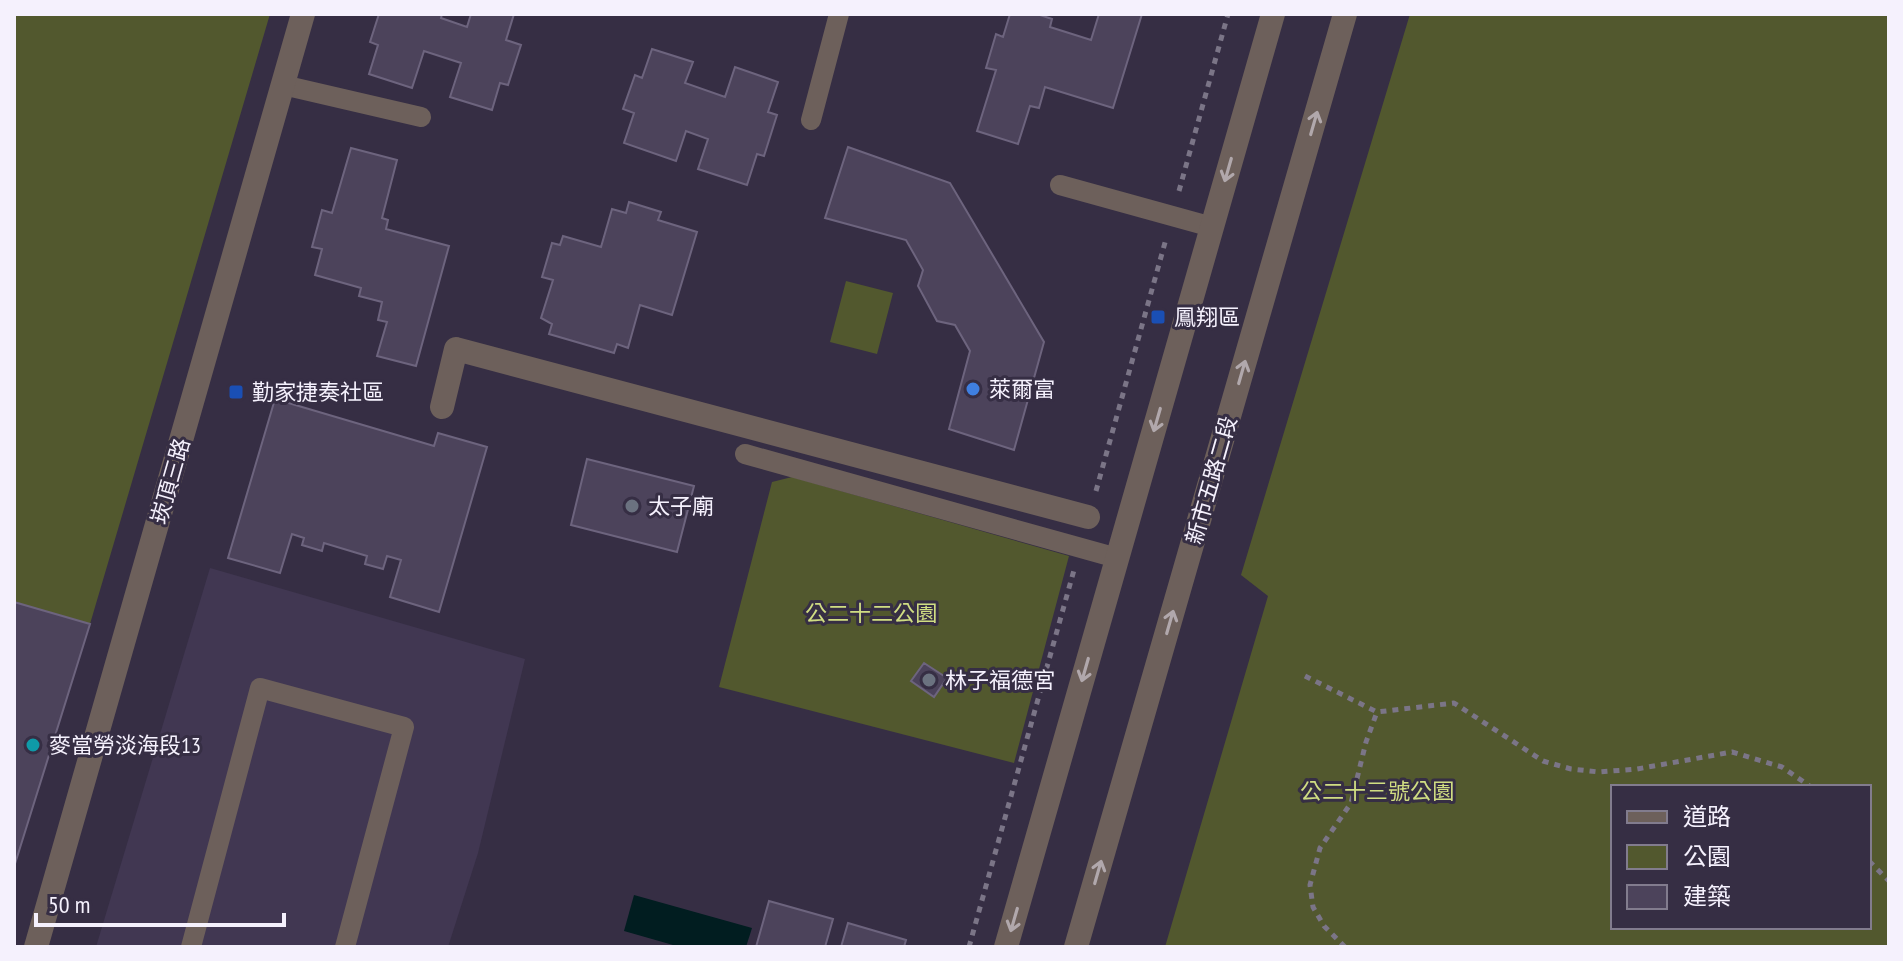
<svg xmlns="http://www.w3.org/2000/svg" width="1903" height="961" viewBox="0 0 1903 961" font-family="'PT Sans Narrow','Noto Sans TC',sans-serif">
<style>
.built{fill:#413752}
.green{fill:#52582e;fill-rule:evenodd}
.water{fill:#011d20}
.building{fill:#4c435b;stroke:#6d647e;stroke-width:2}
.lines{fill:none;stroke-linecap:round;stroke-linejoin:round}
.path{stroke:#7b7587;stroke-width:5;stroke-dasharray:6 6;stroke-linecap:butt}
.lane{stroke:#6d605b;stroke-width:20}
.street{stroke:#6d605b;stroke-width:24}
.oneway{stroke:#b1a8ac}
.transit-dot{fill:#1a4fb4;stroke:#362e44;stroke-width:3}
.shop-dot{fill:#3f7fe0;stroke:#362e44;stroke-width:3}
.worship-dot{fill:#6b7280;stroke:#362e44;stroke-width:3}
.culture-dot{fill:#0f9aa8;stroke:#362e44;stroke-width:3}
.labels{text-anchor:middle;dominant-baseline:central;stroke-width:6;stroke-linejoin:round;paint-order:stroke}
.poi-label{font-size:22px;fill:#f5f1fd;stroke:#362e44;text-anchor:start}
.street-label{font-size:22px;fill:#f5f1fd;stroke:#362e44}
.park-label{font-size:22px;fill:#d0dd82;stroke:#362e44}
</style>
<rect width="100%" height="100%" fill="#362e44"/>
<path class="built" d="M 210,568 L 525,659 L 478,853 L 448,947 L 96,947 Z"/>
<path class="green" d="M 14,14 L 270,14 L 90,624 L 14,602 Z
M 1410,14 L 1889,14 L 1889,947 L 1165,947 L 1268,596 L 1241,575 ZM 1869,787 L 1869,927 L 1613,927 L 1613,787 Z
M 846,281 L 893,293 L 877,354 L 830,342 Z
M 792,477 L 1069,556 L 1014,763 L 719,687 L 772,482 Z"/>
<path class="water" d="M 634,895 L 752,928 L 746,947 L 680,947 L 624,931 Z"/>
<path class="building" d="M 379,14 L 442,14 L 441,18 L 467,27 L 471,14 L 514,14 L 506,40 L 521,45 L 508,85 L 500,83 L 492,110 L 450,97 L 461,63 L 424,51 L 412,88 L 369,74 L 378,45 L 370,42 Z
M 1010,14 L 1037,14 L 1052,19 L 1050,27 L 1091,40 L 1099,14 L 1142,14 L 1113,108 L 1045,87 L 1039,108 L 1030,106 L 1018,144 L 977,131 L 996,70 L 986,68 L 996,34 L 1003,37 Z
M 652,49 L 693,62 L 685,83 L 725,97 L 735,67 L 778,82 L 768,112 L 777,115 L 764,156 L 757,154 L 747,185 L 698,169 L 708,139 L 686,131 L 676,161 L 624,143 L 634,113 L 623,109 L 635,75 L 642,78 Z
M 848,147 L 950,183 L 1044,342 L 1014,450 L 949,429 L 970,351 L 955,325 L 937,321 L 918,286 L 923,270 L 906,240 L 825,218 Z
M 351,148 L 397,160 L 382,218 L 388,220 L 386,229 L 449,246 L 416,366 L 377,356 L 387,322 L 378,320 L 382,302 L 359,296 L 361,288 L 315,275 L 322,249 L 312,247 L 322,210 L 332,213 Z
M 629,202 L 661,212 L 658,220 L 697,232 L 672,315 L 640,305 L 628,348 L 617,344 L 614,353 L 549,334 L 552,324 L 541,318 L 553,280 L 542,277 L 552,243 L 560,245 L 563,236 L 601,247 L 612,209 L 626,213 Z
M 275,399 L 434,446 L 438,433 L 487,447 L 439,612 L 390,597 L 401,560 L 387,556 L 383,569 L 365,564 L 367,556 L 324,543 L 322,551 L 302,545 L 304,538 L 292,534 L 280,573 L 228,558 Z
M 587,459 L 694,486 L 677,552 L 571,525 Z
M 14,602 L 90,624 L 14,867 Z
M 924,663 L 947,678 L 934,697 L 911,681 Z
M 769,901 L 833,919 L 825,947 L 756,947 Z
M 769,901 L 833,919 L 825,947 L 756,947 Z
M 848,923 L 906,940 L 904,947 L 841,947 Z
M 848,923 L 906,940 L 904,947 L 841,947 Z"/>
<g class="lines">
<path class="path" d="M 1179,191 L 1228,14
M 1096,491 L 1166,239
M 1305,676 L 1377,712 L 1454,703 L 1543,761 L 1571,769 L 1599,772 L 1637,769 L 1732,752 L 1782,767 L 1811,787
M 1869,861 L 1889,881
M 969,947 L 1074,570
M 1345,947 L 1324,926 L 1313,907 L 1310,885 L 1320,848 L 1351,803 L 1366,742 L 1377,712"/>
<path class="lane" d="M 283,85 L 421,117
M 811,120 L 839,14
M 1060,185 L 1212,227
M 745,454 L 1117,558
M 191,947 L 260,688 L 404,727 L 345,947"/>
<path class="street" d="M 442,407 L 456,349 L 1088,517
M 36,947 L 303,14
M 1006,947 L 1273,14
M 1076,947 L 1345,14"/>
</g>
<defs><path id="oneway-shaft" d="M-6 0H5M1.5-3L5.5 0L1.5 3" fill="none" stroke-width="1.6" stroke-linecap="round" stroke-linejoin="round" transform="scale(2)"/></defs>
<g class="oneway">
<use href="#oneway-shaft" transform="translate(1314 123) rotate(-74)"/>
<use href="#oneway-shaft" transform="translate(1228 170) rotate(106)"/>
<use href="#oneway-shaft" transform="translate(1242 372) rotate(-74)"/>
<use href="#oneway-shaft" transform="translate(1157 420) rotate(106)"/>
<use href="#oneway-shaft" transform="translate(1170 622) rotate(-74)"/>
<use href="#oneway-shaft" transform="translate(1085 670) rotate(106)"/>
<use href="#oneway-shaft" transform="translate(1098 872) rotate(-74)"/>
<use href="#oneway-shaft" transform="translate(1014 920) rotate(106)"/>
</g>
<g class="transit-dot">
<rect x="1150" y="309" width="16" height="16" rx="4"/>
<rect x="228" y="384" width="16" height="16" rx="4"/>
</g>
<circle class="shop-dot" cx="973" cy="389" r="8"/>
<g class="worship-dot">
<circle cx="632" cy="506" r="8"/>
<circle cx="929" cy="680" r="8"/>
</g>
<circle class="culture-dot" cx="33" cy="745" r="8"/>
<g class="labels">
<g class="poi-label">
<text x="1174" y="317">鳳翔區</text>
<text x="989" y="389">萊爾富</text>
<text x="252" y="392">勤家捷奏社區</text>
<text x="648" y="506">太子廟</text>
<text x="945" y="680">林子福德宮</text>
<text x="49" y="745">麥當勞淡海段13</text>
</g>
<g class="street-label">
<text transform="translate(1211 480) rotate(-74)">新市五路二段</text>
<text transform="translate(170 481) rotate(-74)">崁頂三路</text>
</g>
<g class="park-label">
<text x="871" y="613">公二十二公園</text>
<text x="1377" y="791">公二十三號公園</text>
</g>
</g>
<rect width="1903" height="961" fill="none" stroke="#f5f1fd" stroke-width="32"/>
<rect x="1611" y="785" width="260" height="144" fill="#362e44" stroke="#827c8e" stroke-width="2"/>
<rect x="1627" y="811" width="40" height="12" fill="#6d605b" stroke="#827c8e" stroke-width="2"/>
<text x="1683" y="825" font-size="24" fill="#f5f1fd">道路</text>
<rect x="1627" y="845" width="40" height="24" fill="#52582e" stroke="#827c8e" stroke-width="2"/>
<text x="1683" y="865" font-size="24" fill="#f5f1fd">公園</text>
<rect x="1627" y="885" width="40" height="24" fill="#4c435b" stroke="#827c8e" stroke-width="2"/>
<text x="1683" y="905" font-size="24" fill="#f5f1fd">建築</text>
<path d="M36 913v12h248v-12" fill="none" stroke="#f5f1fd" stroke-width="4"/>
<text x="48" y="913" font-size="24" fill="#f5f1fd" stroke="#362e44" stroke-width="6" paint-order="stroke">50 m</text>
</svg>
